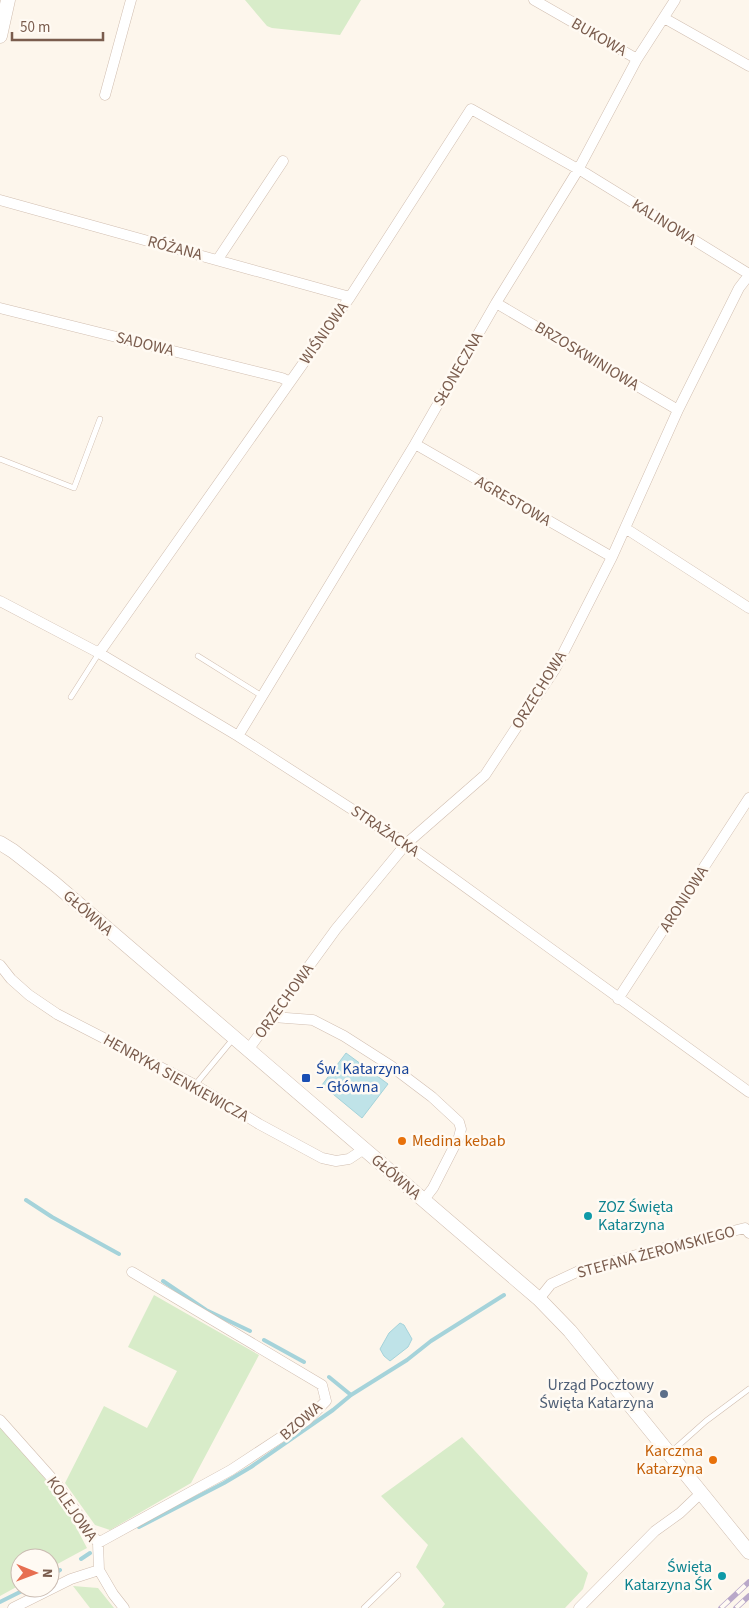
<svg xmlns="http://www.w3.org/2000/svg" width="749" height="1608" viewBox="0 0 749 1608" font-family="'Source Sans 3',sans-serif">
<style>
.green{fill:#d8ecc9}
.water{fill:#bfe3e8;stroke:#a5d3da}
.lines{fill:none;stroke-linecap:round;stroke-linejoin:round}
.stream{stroke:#a5d3da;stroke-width:4}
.service-casing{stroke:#d1beb0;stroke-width:6}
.minor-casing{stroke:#d1beb0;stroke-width:11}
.tertiary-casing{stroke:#d1beb0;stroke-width:15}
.service{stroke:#fff;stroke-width:5}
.minor{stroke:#fff;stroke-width:10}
.tertiary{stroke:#fff;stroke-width:14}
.rail-casing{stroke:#b9a8c9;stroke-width:5.5}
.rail{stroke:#fffaf3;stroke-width:4;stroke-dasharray:11;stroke-linecap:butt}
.transit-dot{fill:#1a4fb4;stroke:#fffaf3;stroke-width:2}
.food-dot{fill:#e8710a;stroke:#fffaf3;stroke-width:2}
.culture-dot{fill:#0f9aa8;stroke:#fffaf3;stroke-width:2}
.service-dot{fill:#5c6f8a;stroke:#fffaf3;stroke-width:2}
.labels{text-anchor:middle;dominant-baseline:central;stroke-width:5;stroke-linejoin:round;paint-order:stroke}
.street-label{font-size:16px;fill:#7a5c4d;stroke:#fffaf3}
.transit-label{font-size:16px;fill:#164399;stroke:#fffaf3;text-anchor:start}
.food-label{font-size:16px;fill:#c56008;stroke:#fffaf3;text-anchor:start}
.culture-label{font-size:16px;fill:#0d838f;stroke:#fffaf3;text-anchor:start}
.service-label{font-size:16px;fill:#4e5e75;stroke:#fffaf3;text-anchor:end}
</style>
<rect width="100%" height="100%" fill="#fdf6ec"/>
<path class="green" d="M 245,0 L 361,0 L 340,35 L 272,28 L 267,26 Z
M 154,1295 L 259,1355 L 191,1483 L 110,1530 L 95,1525 L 65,1483 L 104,1406 L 147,1428 L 177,1371 L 128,1347 Z
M 0,1427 L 59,1495 L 87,1548 L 50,1568 L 50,1558 L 20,1558 L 20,1585 L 0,1596 Z
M 462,1437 L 588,1573 L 583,1589 L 565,1608 L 442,1608 L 445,1604 L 416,1567 L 428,1545 L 381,1496 Z
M 73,1586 L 98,1588 L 114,1608 L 90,1608 Z"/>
<path class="water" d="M 346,1053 L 388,1084 L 362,1118 L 322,1085 Z
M 400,1323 L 404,1325 L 412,1339 L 408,1347 L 390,1361 L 384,1356 L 380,1349 L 389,1333 Z"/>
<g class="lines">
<path class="stream" d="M 26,1200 L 52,1217 L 119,1254
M 163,1281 L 206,1310 L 250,1331
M 264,1340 L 304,1362
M 329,1377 L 351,1395
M 139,1527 L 224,1483 L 251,1467 L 333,1410 L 351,1395 L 407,1360 L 431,1341 L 504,1295
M 81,1559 L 90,1553
M 50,1576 L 60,1570
M 0,1602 L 28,1588"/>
<defs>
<path id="service" d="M 0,459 L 74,488 L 100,419
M 198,656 L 262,696
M 71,697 L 99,653
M 195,1085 L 233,1039
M 670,1453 L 706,1421 L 749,1389
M 364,1608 L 398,1575"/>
<path id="minor" d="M 534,0 L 637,59
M 664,18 L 749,66
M 105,95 L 131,0
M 0,200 L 350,297
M 218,259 L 283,161
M 496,303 L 678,410
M 0,308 L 282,378 L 290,382
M 415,444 L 612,557
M 625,528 L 749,608
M 0,601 L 99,653 L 238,736 L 406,844 L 749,1092
M 99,653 L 350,297 L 471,109 L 585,173 L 749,274
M 238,736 L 415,444 L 496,303 L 578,170 L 637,59 L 675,0
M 0,965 L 11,979 L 29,995 L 57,1014 L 195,1085 L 259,1124 L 322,1158 L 336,1161 L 349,1159 L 364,1149
M 618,999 L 749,798
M 273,1017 L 313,1020 L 344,1036 L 391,1066 L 432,1097 L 459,1122 L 461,1129 L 459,1137 L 433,1188 L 423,1201
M 248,1050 L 336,929 L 406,844 L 485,775 L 555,669 L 612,557 L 678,410 L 739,288 L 749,275
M 539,1299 L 551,1284 L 581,1270 L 640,1254 L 745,1228 L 749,1233
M 0,1420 L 57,1484 L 98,1543 L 99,1570 L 113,1594 L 124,1608
M 98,1543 L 231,1470 L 307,1420 L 326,1401 L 322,1385 L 132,1272
M 13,1608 L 71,1579 L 99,1570
M 579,1608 L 655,1531 L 680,1513 L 701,1493"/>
<path id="tertiary" d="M 0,36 L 8,0
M 0,843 L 13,851 L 54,883 L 539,1299 L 570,1331 L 749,1552"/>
</defs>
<use href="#service" class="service-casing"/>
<use href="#minor" class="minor-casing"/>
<use href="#tertiary" class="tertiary-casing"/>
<use href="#service" class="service"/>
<use href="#minor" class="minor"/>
<use href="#tertiary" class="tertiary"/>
<defs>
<path id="rail" d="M 721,1608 L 749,1582
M 736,1608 L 749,1596"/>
</defs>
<use href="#rail" class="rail-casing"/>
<use href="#rail" class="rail"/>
</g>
<rect class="transit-dot" x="301" y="1073" width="10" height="10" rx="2.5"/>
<g class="food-dot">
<circle cx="402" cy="1141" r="5"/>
<circle cx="713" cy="1460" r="5"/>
</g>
<g class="culture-dot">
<circle cx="588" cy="1216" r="5"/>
<circle cx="722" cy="1576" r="5"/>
</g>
<circle class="service-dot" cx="664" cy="1394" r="5"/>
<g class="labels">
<g class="street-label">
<text transform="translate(599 37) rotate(30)">BUKOWA</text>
<text transform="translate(664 222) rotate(32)">KALINOWA</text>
<text transform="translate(175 248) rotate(15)">RÓŻANA</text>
<text transform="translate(324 333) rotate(-55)">WIŚNIOWA</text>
<text transform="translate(145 344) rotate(14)">SADOWA</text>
<text transform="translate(587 356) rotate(31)">BRZOSKWINIOWA</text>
<text transform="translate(458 369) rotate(-60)">SŁONECZNA</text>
<text transform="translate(513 501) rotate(30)">AGRESTOWA</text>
<text transform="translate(539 690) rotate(-58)">ORZECHOWA</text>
<text transform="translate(385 831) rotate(34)">STRAŻACKA</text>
<text transform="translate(684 899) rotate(-57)">ARONIOWA</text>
<text transform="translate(88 913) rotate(41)">GŁÓWNA</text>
<text transform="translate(284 1001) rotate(-54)">ORZECHOWA</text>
<text transform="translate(176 1078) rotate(29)">HENRYKA SIENKIEWICZA</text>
<text transform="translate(396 1177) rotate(41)">GŁÓWNA</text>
<text transform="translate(656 1252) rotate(-15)">STEFANA ŻEROMSKIEGO</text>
<text transform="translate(301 1421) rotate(-41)">BZOWA</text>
<text transform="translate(72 1509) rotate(55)">KOLEJOWA</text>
</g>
<g class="transit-label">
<text x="316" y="1069">Św. Katarzyna<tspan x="316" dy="18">– Główna</tspan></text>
</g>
<g class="food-label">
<text x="412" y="1141">Medina kebab</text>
<text x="703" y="1451" text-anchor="end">Karczma<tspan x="703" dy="18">Katarzyna</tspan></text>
</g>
<g class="culture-label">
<text x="598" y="1207">ZOZ Święta<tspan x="598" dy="18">Katarzyna</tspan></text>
<text x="712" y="1567" text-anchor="end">Święta<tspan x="712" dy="18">Katarzyna ŚK</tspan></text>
</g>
<g class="service-label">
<text x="654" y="1385">Urząd Pocztowy<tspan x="654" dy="18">Święta Katarzyna</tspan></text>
</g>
</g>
<g transform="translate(35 1573) rotate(91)"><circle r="24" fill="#fffaf3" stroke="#cabbb1"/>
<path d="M0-4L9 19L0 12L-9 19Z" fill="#e76f51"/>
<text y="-8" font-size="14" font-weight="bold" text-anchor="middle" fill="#7a5c4d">N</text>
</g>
<path d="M12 32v8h91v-8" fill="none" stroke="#7a5c4d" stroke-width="2.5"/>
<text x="20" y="32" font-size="15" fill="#7a5c4d" stroke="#fffaf3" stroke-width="4" paint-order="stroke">50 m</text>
</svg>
